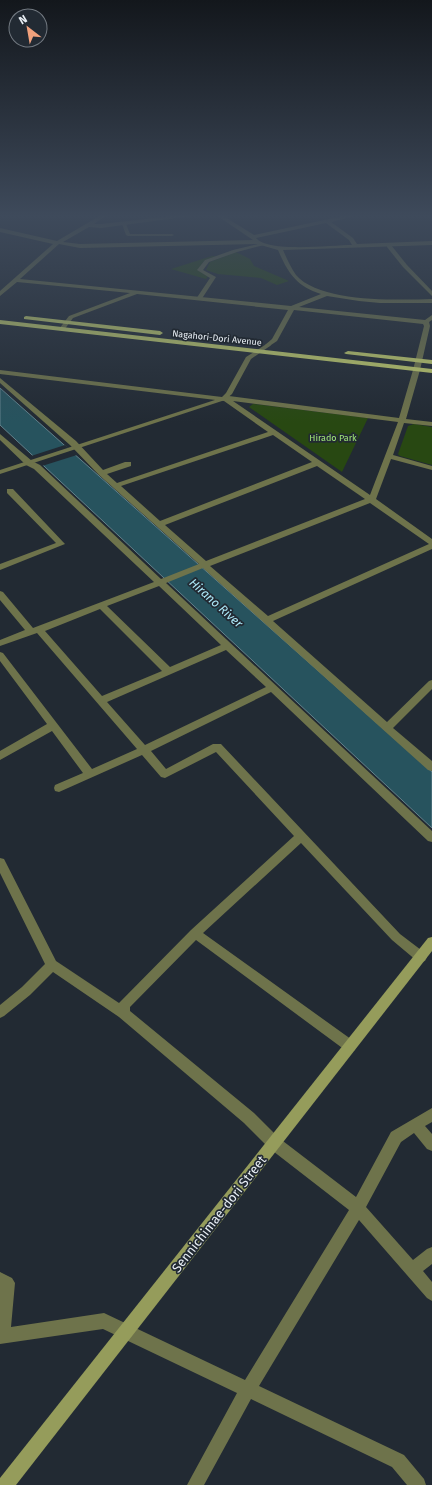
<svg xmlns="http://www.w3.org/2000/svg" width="432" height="1485" viewBox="0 0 432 1485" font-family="'Fira Sans',sans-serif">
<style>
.green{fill:#284812}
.water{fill:#27535e;stroke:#62828c}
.pier{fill:#222a33}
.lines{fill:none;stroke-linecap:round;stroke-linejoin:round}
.service{fill:#6e734b;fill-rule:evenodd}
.minor{fill:#6e734b;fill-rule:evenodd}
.tertiary{fill:#6e734b;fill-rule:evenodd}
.secondary{fill:#959c5b;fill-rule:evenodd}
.trunk{fill:#c0cc6c;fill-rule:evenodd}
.labels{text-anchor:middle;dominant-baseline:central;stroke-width:3.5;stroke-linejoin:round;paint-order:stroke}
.far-street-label{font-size:9px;fill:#eaf0f6;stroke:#222a33}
.far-park-label{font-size:9px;fill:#a0e677;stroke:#222a33}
.water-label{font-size:12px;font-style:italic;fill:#ade8f8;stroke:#222a33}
.near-street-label{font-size:13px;fill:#eaf0f6;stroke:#222a33}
</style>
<rect width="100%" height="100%" fill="#222a33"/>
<path class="green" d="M 236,252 L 250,259 L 254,266 L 289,281 L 277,285 L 261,278 L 218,274 L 206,270 L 210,262 Z
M 212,256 L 216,256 L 204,261 L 198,270 L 208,276 L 206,279 L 171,269 Z
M 253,404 L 368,418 L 342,472 L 249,407 Z
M 414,424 L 432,427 L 432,465 L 400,456 L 398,454 L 408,426 Z"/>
<path class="water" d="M 0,388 L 432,772 L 432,828 L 0,425 Z"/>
<path class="pier" d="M 65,445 L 77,455 L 42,466 L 31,456 Z"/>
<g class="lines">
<path class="service" d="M 124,223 L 126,224 L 130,234 L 172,234 L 174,235 L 172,236 L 128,236 L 126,235 L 122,224 Z
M 262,243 L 264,243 L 264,245 L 237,252 L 209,262 L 203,270 L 216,277 L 201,300 L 197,300 L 196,299 L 210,278 L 197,270 L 205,260 L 233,250 Z
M 387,245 L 391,245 L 407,265 L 432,291 L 432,296 L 403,267 L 387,247 Z"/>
<path class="minor" d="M 101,215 L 107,215 L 94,224 L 101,224 L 181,215 L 199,215 L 101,228 L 89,227 L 63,242 L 80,244 L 253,240 L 216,215 L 222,215 L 254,235 L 348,215 L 359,215 L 331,222 L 353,238 L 357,244 L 432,241 L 432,245 L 283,250 C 287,259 291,268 296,275 C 320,303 398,300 432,299 L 432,303 L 380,303 L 359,301 L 327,296 L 299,307 L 425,320 L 432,315 L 432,320 L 429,322 L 430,326 L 420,370 L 406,419 L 432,422 L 432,426 L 404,423 L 393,455 L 432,466 L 432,470 L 391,459 L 376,499 L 432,539 L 432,549 L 273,621 L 387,722 L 429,681 L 432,680 L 432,689 L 393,728 L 432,761 L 432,771 L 428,770 L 203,568 L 166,583 L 432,831 L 432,842 L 428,841 L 271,692 L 151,751 L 166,769 L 213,744 L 221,744 L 400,934 L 425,953 L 427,957 L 425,961 L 421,962 L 417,961 L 392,940 L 301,843 L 203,933 L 355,1042 L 356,1046 L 355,1050 L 350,1052 L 345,1050 L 196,940 L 130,1007 L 130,1011 L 254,1113 L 279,1138 L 356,1197 L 391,1132 L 432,1108 L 432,1122 L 425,1126 L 432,1134 L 432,1151 L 427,1149 L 414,1133 L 401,1142 L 366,1207 L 413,1260 L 427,1249 L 432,1247 L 432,1264 L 423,1271 L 432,1282 L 432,1301 L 427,1298 L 359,1220 L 259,1386 L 404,1455 L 424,1479 L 426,1485 L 407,1485 L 392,1467 L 251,1399 L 204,1485 L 187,1485 L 237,1393 L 103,1329 L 0,1344 L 0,1272 L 12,1278 L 15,1283 L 11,1327 L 104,1313 L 245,1380 L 349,1210 L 269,1148 L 244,1123 L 119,1017 L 53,972 L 30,995 L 4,1016 L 0,1018 L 0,1005 L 22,987 L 45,964 L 0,873 L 0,858 L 4,859 L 56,961 L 119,1003 L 191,930 L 294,836 L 216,752 L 165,778 L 161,777 L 142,755 L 59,792 L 55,791 L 54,788 L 55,785 L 83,773 L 52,731 L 0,760 L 0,751 L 47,724 L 0,661 L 0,652 L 3,653 L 92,769 L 137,749 L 37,633 L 0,646 L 0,640 L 25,630 L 0,600 L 0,591 L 3,592 L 33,628 L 154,582 L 34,469 L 26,465 L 0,440 L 0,434 L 32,461 L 40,465 L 161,579 L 199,564 L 99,475 L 70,445 L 0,383 L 0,378 L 76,441 L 103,470 L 125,462 L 131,462 L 131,466 L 107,474 L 117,483 L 268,432 L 224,401 L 0,374 L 0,370 L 222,397 L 229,396 L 399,418 L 413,370 L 424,326 L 423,324 L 294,310 L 277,341 L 268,347 L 265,345 L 272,339 L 288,310 L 137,294 L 73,318 L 64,330 L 62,331 L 59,329 L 69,316 L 130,293 L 17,282 L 0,296 L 0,291 L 53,244 L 0,232 L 0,228 L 57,241 ZM 326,223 L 349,240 L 352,245 C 332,245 268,253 256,238 ZM 59,244 L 80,248 L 257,244 L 278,250 C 288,273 296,286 321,294 L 291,306 L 20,279 ZM 233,401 L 398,422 L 370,495 ZM 273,435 L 312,462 L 160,521 L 121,486 ZM 317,466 L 365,499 L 206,561 L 165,525 ZM 370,503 L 429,544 L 268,616 L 210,566 ZM 159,586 L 221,645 L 170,667 L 107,606 ZM 100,609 L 162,671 L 102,696 L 45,631 ZM 226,650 L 266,687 L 145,745 L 107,702 Z
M 7,489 L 13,489 L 65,544 L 0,570 L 0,564 L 56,543 L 7,493 Z"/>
<path class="tertiary" d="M 268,343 L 271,345 L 270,346 L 251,359 L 232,394 L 225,400 L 0,474 L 0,470 L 221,398 L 226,393 L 246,357 Z"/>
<path class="secondary" d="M 432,937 L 432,951 L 16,1485 L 0,1485 L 0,1478 L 428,938 Z"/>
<path class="trunk" d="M 26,316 L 160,331 L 163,333 L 160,335 L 24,319 L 24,317 Z
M 0,320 L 432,369 L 432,373 L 0,324 Z
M 348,351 L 432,360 L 432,364 L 346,354 L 344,353 Z"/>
</g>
<linearGradient id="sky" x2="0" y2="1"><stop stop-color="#13171c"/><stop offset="0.51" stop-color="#3e4a5b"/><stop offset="1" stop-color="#3e4a5b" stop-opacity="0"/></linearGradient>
<rect width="432" height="423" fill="url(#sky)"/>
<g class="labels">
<g class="far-street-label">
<text transform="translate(217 338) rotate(6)">Nagahori-Dori Avenue</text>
</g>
<g class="far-park-label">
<text x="333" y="438">Hirado Park</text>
</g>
<g class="water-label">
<text transform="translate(216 603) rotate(42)">Hirano River</text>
</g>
<g class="near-street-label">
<text transform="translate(219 1214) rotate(-52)">Sennichimae-dori Street</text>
</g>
</g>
<g transform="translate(28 28) rotate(329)"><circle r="19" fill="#222a33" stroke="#727981"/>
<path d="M0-3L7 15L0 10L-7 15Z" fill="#f1a17c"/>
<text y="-6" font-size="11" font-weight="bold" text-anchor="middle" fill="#eaf0f6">N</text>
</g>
</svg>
